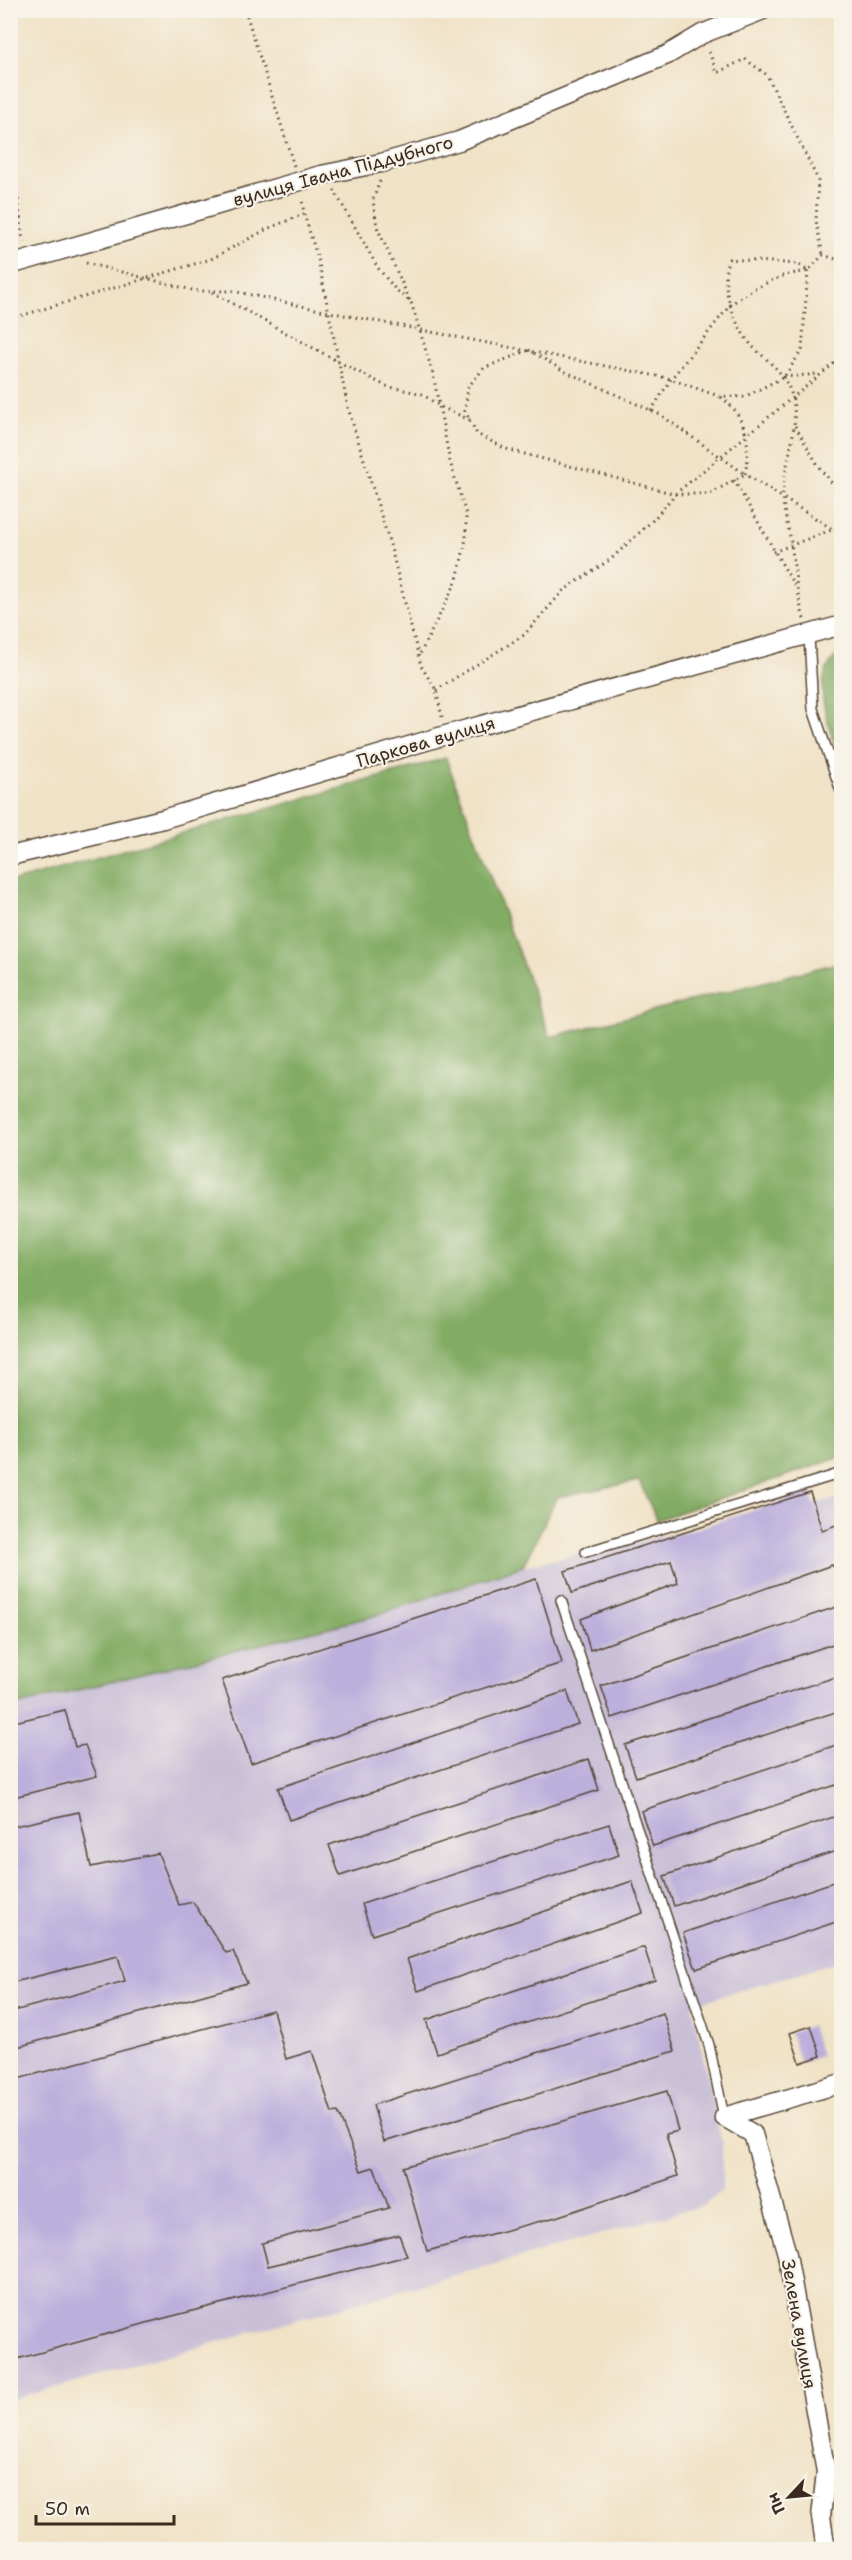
<svg xmlns="http://www.w3.org/2000/svg" width="852" height="2560" viewBox="0 0 852 2560" font-family="'Shantell Sans',sans-serif">
<style>
.industrial{fill:#c9bfd7}
.forest{fill:#82ac64;stroke:#5e6b41;stroke-width:1.5}
.building{fill:#bbafdc}
.lines{fill:none;stroke-linecap:round;stroke-linejoin:round}
.lane-casing{stroke:#564637;stroke-width:12}
.street-casing{stroke:#564637;stroke-width:21}
.path{stroke:#564637;stroke-width:3;stroke-dasharray:1.5 4.5;stroke-linecap:butt}
.lane{stroke:#fff;stroke-width:9}
.street{stroke:#fff;stroke-width:18}
.labels{text-anchor:middle;dominant-baseline:central;stroke-width:4.5;stroke-linejoin:round;paint-order:stroke}
.street-label{font-size:18px;fill:#3b2a1e;stroke:#f7f3e8}
</style>
<rect width="100%" height="100%" fill="#f7f3e8"/>
<filter id="ink" filterUnits="userSpaceOnUse"><feTurbulence type="fractalNoise" baseFrequency=".0167" numOctaves="2"/><feDisplacementMap in="SourceGraphic" scale="12" xChannelSelector="R" yChannelSelector="G"/><feConvolveMatrix kernelMatrix="1 2 1 2 8 2 1 2 1" color-interpolation-filters="sRGB"/></filter>
<filter id="wash" filterUnits="userSpaceOnUse"><feTurbulence type="fractalNoise" baseFrequency=".008" numOctaves="4" result="noise"/><feDisplacementMap in="SourceGraphic" scale="24" xChannelSelector="R" yChannelSelector="G"/><feGaussianBlur stdDeviation="1.35" result="paint"/><feColorMatrix in="noise" values="0 0 0 0 0 0 0 0 0 0 0 0 0 0 0 0 0 1.4 0 .05"/><feComposite in="paint" operator="in"/></filter>
<g filter="url(#wash)">
<rect width="100%" height="100%" fill="#f0e2c6"/>
<path class="industrial" d="M 841,1498 L 841,1960 L 692,2005 L 722,2144 L 722,2191 L 704,2205 L 11,2400 L 11,1707 L 370,1617 L 523,1566 Z"/>
<path class="forest" d="M 841,652 L 841,763 C 830,730 806,677 841,652 Z
M 446,758 L 550,1037 L 841,962 L 841,1457 L 657,1520 L 639,1481 L 557,1497 L 523,1566 L 370,1617 L 11,1707 L 11,882 Z"/>
<g id="blocks">
<path class="building" d="M 810,1492 L 822,1530 L 842,1523 L 842,1578 L 832,1565 L 590,1650 L 581,1619 L 678,1583 L 671,1561 L 572,1593 L 565,1571 Z
M 536,1579 L 562,1663 L 251,1763 L 222,1680 Z
M 842,1605 L 842,1641 L 612,1718 L 601,1686 Z
M 842,1675 L 842,1710 L 636,1777 L 625,1745 Z
M 567,1691 L 578,1724 L 289,1820 L 278,1788 Z
M 65,1710 L 75,1747 L 85,1745 L 97,1776 L 10,1798 L 10,1723 Z
M 842,1743 L 842,1783 L 653,1846 L 641,1811 Z
M 589,1759 L 599,1790 L 340,1876 L 329,1845 Z
M 79,1812 L 91,1867 L 158,1853 L 179,1905 L 193,1902 L 226,1953 L 233,1951 L 247,1983 L 10,2049 L 10,2012 L 125,1981 L 118,1956 L 10,1983 L 10,1827 Z
M 842,1814 L 842,1849 L 674,1906 L 664,1876 Z
M 609,1824 L 619,1855 L 372,1935 L 362,1904 Z
M 842,1879 L 842,1920 L 696,1969 L 683,1933 Z
M 632,1881 L 643,1913 L 418,1991 L 407,1959 Z
M 644,1947 L 655,1980 L 437,2053 L 426,2020 Z
M 273,2010 L 286,2059 L 312,2051 L 332,2113 L 338,2112 L 361,2171 L 374,2167 L 389,2208 L 262,2243 L 268,2266 L 399,2235 L 407,2256 L 161,2319 L 10,2361 L 10,2081 Z
M 663,2013 L 675,2051 L 384,2142 L 373,2105 Z
M 811,2026 L 821,2056 L 800,2063 L 790,2033 Z
M 667,2091 L 678,2131 L 666,2134 L 678,2176 L 556,2217 L 427,2251 L 403,2167 Z"/>
</g>
</g>
<g filter="url(#ink)">
<use href="#blocks" fill-opacity="0" stroke="#564637" stroke-width="1.5"/>
<g class="lines">
<defs>
<path id="lane" d="M 809,636 L 813,709 L 842,794
M 586,1552 L 842,1473
M 561,1600 L 709,2045 L 724,2117"/>
<path id="street" d="M 10,265 L 321,175 L 381,163 L 459,141 L 667,55 L 702,34 L 763,10
M 10,856 L 163,819 L 446,735 L 842,625
M 724,2117 L 753,2134 L 787,2254 L 826,2472 L 821,2517 L 826,2550
M 724,2117 L 842,2083"/>
</defs>
<use href="#lane" class="lane-casing"/>
<use href="#street" class="street-casing"/>
<path class="path" d="M 245,10 L 294,166
M 709,52 L 717,73 L 745,59 L 767,75 L 818,180 L 816,221 L 823,255
M 10,128 L 23,242
M 380,181 L 373,200 L 377,227 L 410,301
M 334,190 L 378,268 L 396,290 L 411,302 L 433,374 L 450,462 L 466,514 L 466,539 L 457,580 L 420,654
M 304,214 L 318,259 L 348,408 L 390,544 L 421,666 L 436,690 L 442,717
M 86,263 L 196,291 L 233,291 L 329,312 L 667,378 L 719,396 L 744,397 L 784,377 L 802,350 L 808,271
M 212,292 L 337,361 L 386,386 L 422,394 L 441,407 L 470,420
M 10,319 L 211,259 L 269,228 L 304,214 L 302,199
M 529,350 L 564,371 L 659,414 L 745,474 L 710,494 L 675,494 L 506,449 L 477,434 L 465,411 L 468,387 L 484,368 Z
M 784,377 L 818,374
M 721,397 C 747,417 751,443 745,474 L 842,535
M 651,411 L 671,379 L 731,304 L 755,288 L 785,275 L 808,271 L 823,255 L 842,261
M 795,426 L 819,467 L 842,496
M 734,480 L 794,585
M 773,552 L 842,526
M 804,619 C 796,591 795,570 791,543 C 789,528 783,512 783,497 C 783,464 802,427 791,393 C 784,372 769,362 754,348 C 735,329 718,283 729,259 L 798,264 L 808,271
M 436,690 L 524,635 L 563,591 L 611,559 L 654,519 L 675,494 L 842,357"/>
<use href="#lane" class="lane"/>
<use href="#street" class="street"/>
</g>
</g>
<g class="labels">
<g class="street-label">
<text transform="translate(343 171) rotate(-15)">вулиця Івана Піддубного</text>
<text transform="translate(426 742) rotate(-16)">Паркова вулиця</text>
<text transform="translate(799 2324) rotate(80)">Зелена вулиця</text>
</g>
</g>
<rect width="852" height="2560" fill="none" stroke="#f7f3e8" stroke-width="36"/>
<g transform="translate(789 2497) rotate(244)" stroke="#f7f3e8" stroke-width="4.5" paint-order="stroke">
<path d="M0-4.5L10 22L0 15L-10 22Z" fill="#3b2a1e"/>
<text y="-9" font-size="16" font-weight="bold" text-anchor="middle" fill="#3b2a1e">Пн</text>
</g>
<path d="M36 2515v9h138v-9" fill="none" stroke="#3b2a1e" stroke-width="3"/>
<text x="45" y="2515" font-size="18" fill="#3b2a1e" stroke="#f7f3e8" stroke-width="4.5" paint-order="stroke">50 m</text>
</svg>
